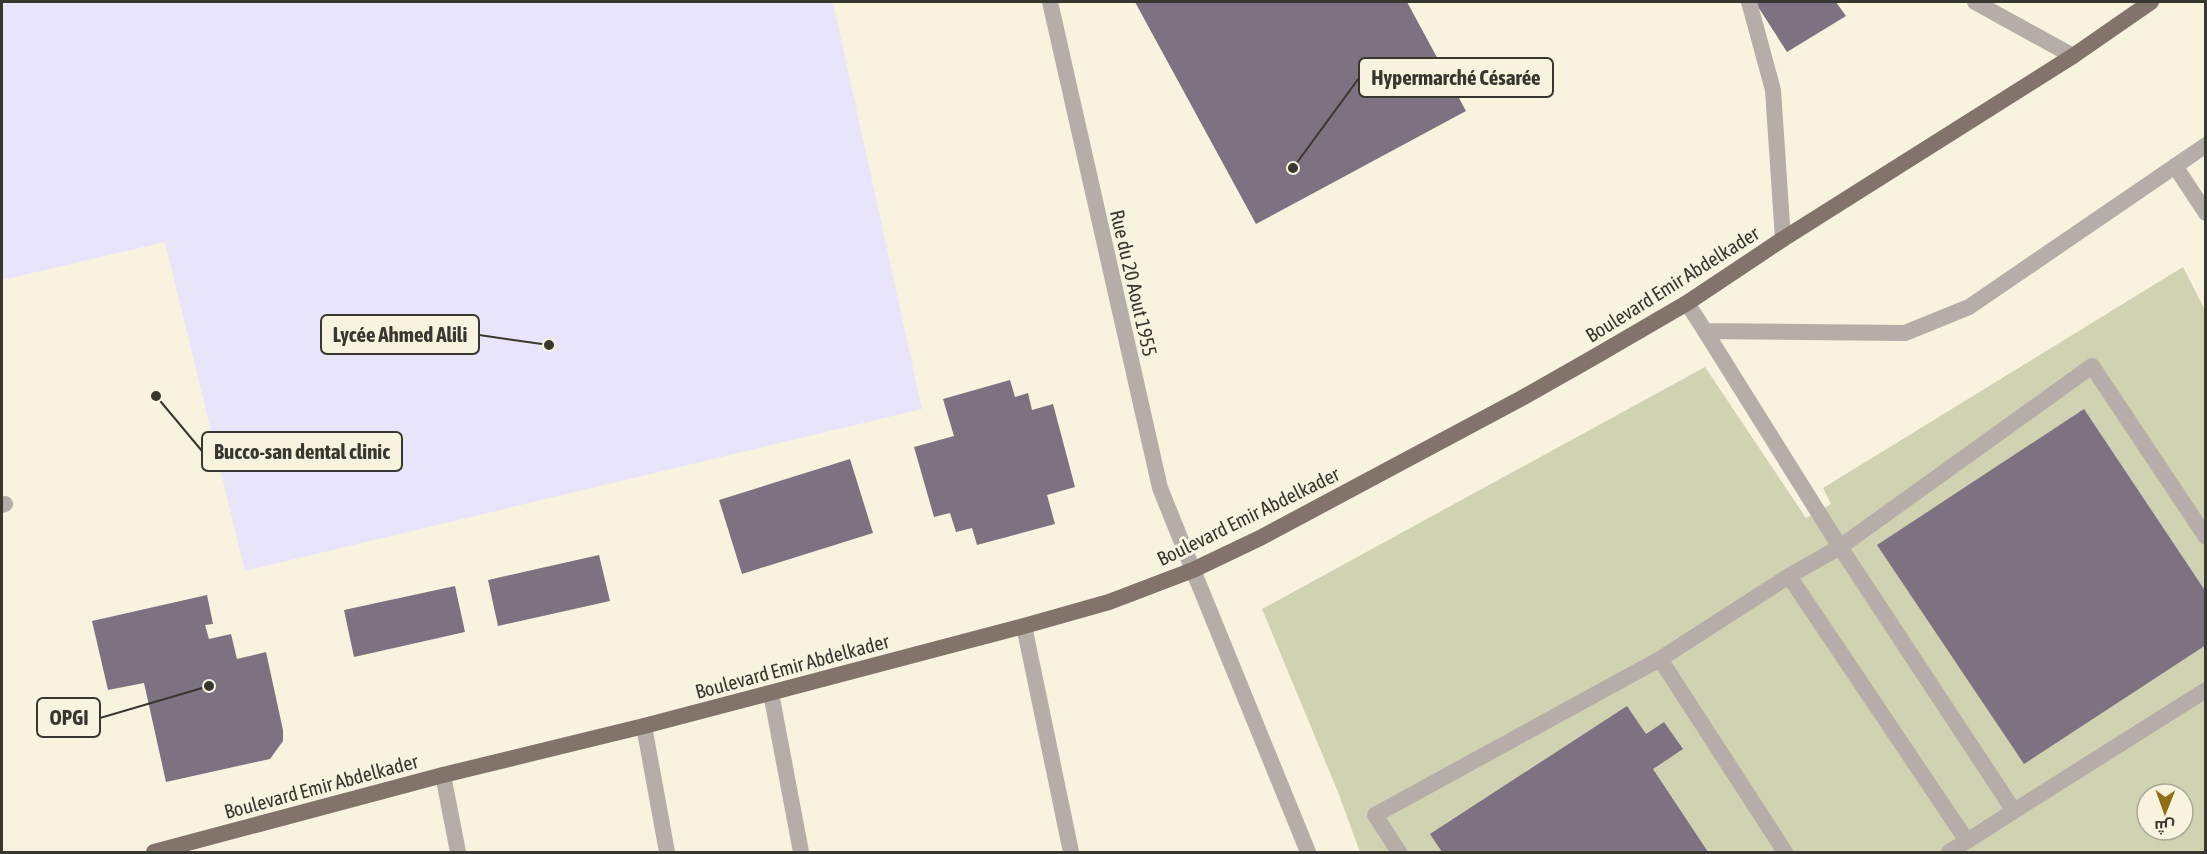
<svg xmlns="http://www.w3.org/2000/svg" width="2207" height="854" viewBox="0 0 2207 854" font-family="'Asap Condensed',Cairo,sans-serif">
<style>
.education{fill:#e8e5fb}
.green{fill:#d0d3b2;fill-rule:evenodd}
.building{fill:#7d7282}
.lines{fill:none;stroke-linecap:round;stroke-linejoin:round}
.service{stroke:#b5ada7;stroke-width:16}
.minor{stroke:#b5ada7;stroke-width:16}
.tertiary{stroke:#b5ada7;stroke-width:16}
.primary{stroke:#82746a;stroke-width:16}
.labels{text-anchor:middle;dominant-baseline:central;stroke-width:6;stroke-linejoin:round;paint-order:stroke}
.street-label{font-size:20px;fill:#38372f;stroke:#f7f3de}
.leader{fill:none;stroke:#38372f;stroke-width:2}
.callout-dot{fill:#38372f;stroke:#f7f3de;stroke-width:2}
.callout{fill:#f7f3de;stroke:#38372f;stroke-width:2}
.callout-label{font-size:21px;text-anchor:middle;font-weight:bold;fill:#38372f}
</style>
<rect width="100%" height="100%" fill="#f7f3de"/>
<path class="education" d="M 2,2 L 833,2 L 922,409 L 245,571 L 165,242 L 2,280 Z"/>
<path class="green" d="M 2183,267 L 2205,310 L 2205,852 L 1360,852 L 1338,792 L 1262,609 L 1705,367 L 1806,518 L 1831,504 L 1823,488 ZM 2147,794 L 2183,794 L 2183,830 L 2147,830 Z"/>
<path class="building" d="M 1135,2 L 1407,2 L 1466,111 L 1256,224 Z
M 1755,2 L 1836,2 L 1846,16 L 1787,52 Z
M 1010,380 L 1015,397 L 1028,393 L 1032,410 L 1053,404 L 1075,487 L 1047,495 L 1055,524 L 977,545 L 972,528 L 956,532 L 950,513 L 934,517 L 914,447 L 954,436 L 943,399 Z
M 2084,409 L 2206,592 L 2206,645 L 2024,764 L 1877,545 Z
M 850,459 L 873,533 L 742,574 L 719,500 Z
M 599,555 L 610,601 L 498,626 L 488,580 Z
M 455,586 L 465,632 L 354,657 L 344,610 Z
M 207,595 L 213,624 L 205,625 L 209,639 L 231,634 L 237,659 L 266,652 L 283,730 L 283,741 L 270,759 L 166,782 L 144,683 L 108,690 L 92,621 Z
M 1627,706 L 1646,734 L 1664,722 L 1683,749 L 1653,769 L 1708,852 L 1442,852 L 1430,834 Z"/>
<g class="lines">
<path class="service" d="M 1749,2 L 1773,90 L 1783,239
M 1975,2 L 2073,56
M 1705,331 L 1840,547 L 2014,811 L 1967,841 L 1789,576 L 1840,547 L 2092,366 L 2206,537
M 1660,659 L 1785,852
M 2014,811 L 2206,690
M 1399,852 L 1375,815 L 1660,659 L 1789,576
M 1949,852 L 1967,841"/>
<path class="minor" d="M 2175,166 L 2206,213
M 1687,303 L 1705,331 L 1905,333 L 1969,307 L 2206,145
M 2,505 L 5,504
M 1193,570 L 1308,852
M 1024,626 L 1071,852
M 771,693 L 801,852
M 644,726 L 667,852
M 443,775 L 458,852"/>
<path class="tertiary" d="M 1050,2 L 1160,488 L 1193,570"/>
<path class="primary" d="M 154,852 L 443,775 L 644,726 L 1024,626 L 1109,602 L 1193,570 L 1260,538 L 1522,398 L 1596,356 L 1687,303 L 1783,239 L 2073,56 L 2151,2"/>
</g>
<g class="labels">
<g class="street-label">
<text transform="translate(1134 283) rotate(77)">Rue du 20 Aout 1955</text>
<text transform="translate(1672 284) rotate(-32)">Boulevard Emir Abdelkader</text>
<text transform="translate(1248 516) rotate(-26)">Boulevard Emir Abdelkader</text>
<text transform="translate(792 666) rotate(-15)">Boulevard Emir Abdelkader</text>
<text transform="translate(321 786) rotate(-15)">Boulevard Emir Abdelkader</text>
</g>
</g>
<path class="leader" d="M1293 168L1359 78M549 345L479 335M156 396L202 451M209 686L100 718"/>
<g class="callout-dot">
<circle cx="1293" cy="168" r="6"/>
<circle cx="549" cy="345" r="6"/>
<circle cx="156" cy="396" r="6"/>
<circle cx="209" cy="686" r="6"/>
</g>
<g class="callout">
<rect x="1359" y="58" width="194" height="39" rx="6"/>
<rect x="321" y="315" width="158" height="39" rx="6"/>
<rect x="202" y="432" width="200" height="39" rx="6"/>
<rect x="37" y="698" width="63" height="39" rx="6"/>
</g>
<g class="callout-label">
<text x="1456" y="85">Hypermarché Césarée</text>
<text x="400" y="342">Lycée Ahmed Alili</text>
<text x="302" y="459">Bucco-san dental clinic</text>
<text x="69" y="725">OPGI</text>
</g>
<rect width="2207" height="854" fill="none" stroke="#38372f" stroke-width="6"/>
<g transform="translate(2165 812) rotate(181)"><circle r="28" fill="#f7f3de" stroke="#aba898" stroke-width="1.5"/>
<path d="M0-4.5L10 22L0 15L-10 22Z" fill="#916e14"/>
<text y="-9" font-size="16" font-weight="bold" text-anchor="middle" fill="#38372f">ش</text>
</g>
</svg>
